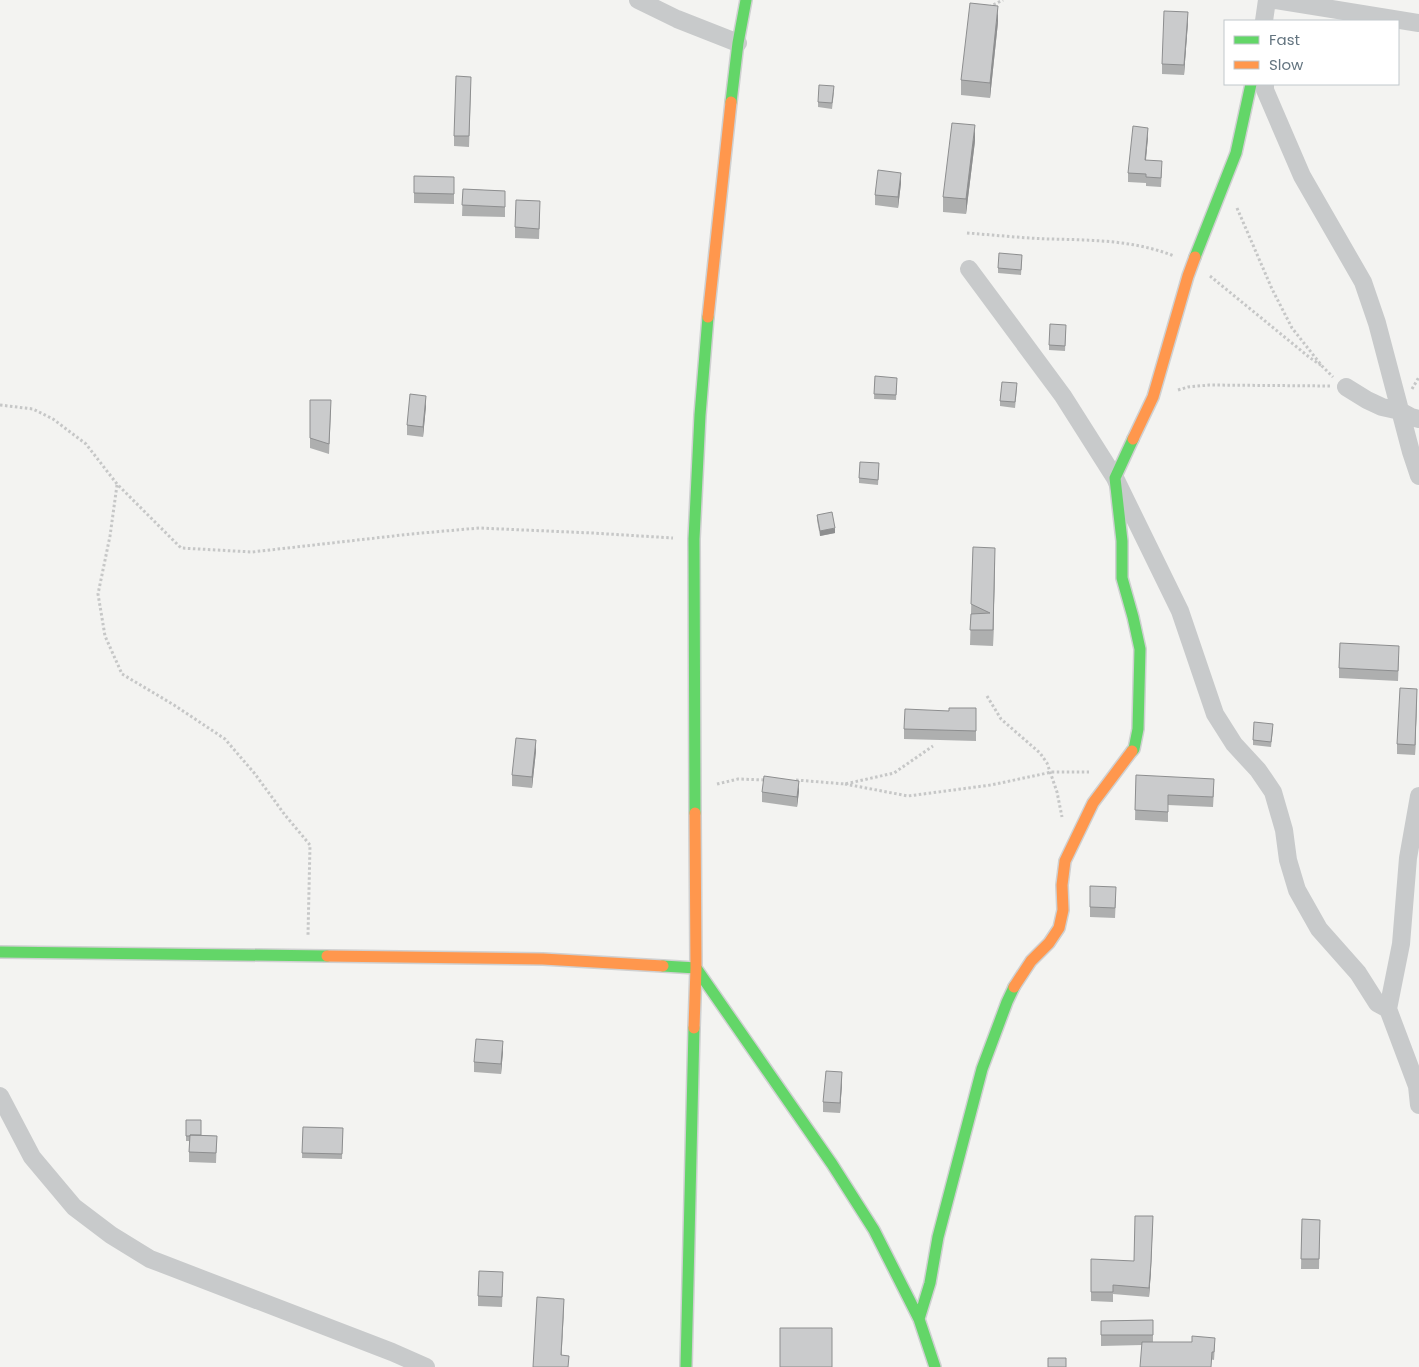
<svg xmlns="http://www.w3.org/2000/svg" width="1419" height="1367" viewBox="0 0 1419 1367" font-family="Poppins,sans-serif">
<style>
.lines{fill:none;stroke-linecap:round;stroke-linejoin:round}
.fast-casing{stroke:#cfd0d1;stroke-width:14}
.slow-casing{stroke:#cfd0d1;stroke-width:14}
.path{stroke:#c6c7c7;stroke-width:3;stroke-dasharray:2.5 2.5;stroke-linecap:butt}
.street{stroke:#c8cacb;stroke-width:18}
.fast{stroke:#63d668;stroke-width:11}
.slow{stroke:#ff974d;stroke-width:11}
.wall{fill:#aeafaf}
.shaded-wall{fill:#8d8e8f}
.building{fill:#cacbcc;stroke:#8d8e8f}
</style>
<rect width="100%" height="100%" fill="#f3f3f1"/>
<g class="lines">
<defs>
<path id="fast" d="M 731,102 L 738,43 L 746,0
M 1195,257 L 1236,153 L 1251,84
M 1132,751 L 1134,749 L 1138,729 L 1140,649 L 1133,617 L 1122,578 L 1122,541 L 1115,478 L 1133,439
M 695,813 L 694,539 L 700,415 L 708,317
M 0,952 L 327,956
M 663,966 L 696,968 L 832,1164 L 874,1230 L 919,1319 L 935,1367
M 919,1319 L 930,1283 L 938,1237 L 982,1069 L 1007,1002 L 1014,987
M 686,1367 L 694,1028"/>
<path id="slow" d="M 708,317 L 731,102
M 1133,439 L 1153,397 L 1188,276 L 1195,257
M 327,956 L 543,959 L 663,966
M 1014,987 L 1031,961 L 1049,943 L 1059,928 L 1063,910 L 1062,885 L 1065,861 L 1093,803 L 1132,751
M 694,1028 L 696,968 L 695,813"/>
</defs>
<use href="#fast" class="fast-casing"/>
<use href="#slow" class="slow-casing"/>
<path class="path" d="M 989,7 L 1003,0
M 1237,208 L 1272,289 L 1292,328 L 1322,366 L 1333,377
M 967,233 C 994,235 1022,238 1049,239 C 1091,240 1134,240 1174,256
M 1210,276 L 1309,357 L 1322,366
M 1412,389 L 1419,377
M 1178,390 L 1188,387 L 1209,385 L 1331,386
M 0,405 L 33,409 L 53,419 L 86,444 L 117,484 L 181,548 L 252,552 L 411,534 L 479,528 L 592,533 L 673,538
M 117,485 L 110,536 L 98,594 L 105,636 L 122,674 L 174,705 L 225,739 L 255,774 L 285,815 L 310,845 L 308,935
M 987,696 L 1001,719 L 1040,753 L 1047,763 L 1057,792 L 1062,817
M 796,780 L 845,784 L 894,773 L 933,746
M 717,784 L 738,779 L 767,780
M 845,784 L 908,796 L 991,785 L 1052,772 L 1089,772"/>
<path class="street" d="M 638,0 L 677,19 L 738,43
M 1276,0 L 1419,23
M 1264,21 L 1267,0
M 1265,84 L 1265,90 L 1302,176 L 1363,282 L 1377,323 L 1411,452 L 1419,476
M 969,269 L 1063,396 L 1115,478 L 1180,611 L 1215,714 L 1234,744 L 1258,770 L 1273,792 L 1284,830 L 1288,860 L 1297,890 L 1319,929 L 1358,973 L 1377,1003 L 1388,1009
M 1346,387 L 1367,400 L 1382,407 L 1400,411 L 1411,417 L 1419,419
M 1419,796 L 1408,858 L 1401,944 L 1388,1009 L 1417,1086 L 1419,1105
M 0,1096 L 32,1157 L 74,1207 L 111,1235 L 150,1259 L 392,1352 L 426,1367"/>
<use href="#fast" class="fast"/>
<use href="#slow" class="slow"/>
</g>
<path class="wall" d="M 998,22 L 990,98 L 961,95 L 961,80 Z
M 1188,22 L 1184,75 L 1162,74 L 1162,64 Z
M 471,87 L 469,147 L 454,146 L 454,136 Z
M 834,92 L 832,109 L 818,107 L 818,102 Z
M 1148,137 L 1146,160 L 1162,170 L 1161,187 L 1146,186 L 1146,183 L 1128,182 L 1128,173 Z
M 975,141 L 966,214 L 943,212 L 943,197 Z
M 414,176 L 454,177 L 454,204 L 414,203 Z
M 901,183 L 898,208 L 875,205 L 875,195 Z
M 463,189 L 505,191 L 505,217 L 462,216 Z
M 540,212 L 539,239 L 515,238 L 515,227 Z
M 1022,260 L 1021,275 L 998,273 L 998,268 Z
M 1066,330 L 1065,351 L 1049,350 L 1049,345 Z
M 875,376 L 897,383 L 896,400 L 874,399 Z
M 1017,388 L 1015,408 L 1000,406 L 1000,401 Z
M 310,400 L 331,411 L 329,454 L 310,448 Z
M 426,406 L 423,437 L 407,435 L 407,425 Z
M 879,468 L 878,485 L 859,483 L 859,478 Z
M 817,515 L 835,533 L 820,536 L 817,520 Z
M 973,547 L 995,563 L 993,646 L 970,645 Z
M 1399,656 L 1398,681 L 1339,678 L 1339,668 Z
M 1417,699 L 1415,755 L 1397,754 L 1397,744 Z
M 976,708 L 976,741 L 904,739 L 904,729 L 949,711 Z
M 1273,729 L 1271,747 L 1253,745 L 1253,740 Z
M 536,751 L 532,788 L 512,786 L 512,775 Z
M 1136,775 L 1214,790 L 1213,807 L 1168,805 L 1168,822 L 1135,820 Z
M 799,791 L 797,807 L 762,802 L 762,792 Z
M 1090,886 L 1116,897 L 1115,918 L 1090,917 Z
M 503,1051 L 501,1074 L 474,1072 L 474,1062 Z
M 842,1083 L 840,1113 L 823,1112 L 823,1102 Z
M 186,1120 L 201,1135 L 217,1136 L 216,1163 L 189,1162 L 189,1141 L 186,1141 Z
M 303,1127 L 343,1128 L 342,1159 L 302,1158 Z
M 1302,1219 L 1320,1220 L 1319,1269 L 1301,1269 Z
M 1091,1259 L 1151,1271 L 1149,1297 L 1113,1294 L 1113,1302 L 1091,1301 Z
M 503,1282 L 502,1307 L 478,1306 L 478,1296 Z
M 1153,1320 L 1153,1342 L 1215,1345 L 1214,1360 L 1142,1345 L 1101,1346 L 1101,1321 Z"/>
<path class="shaded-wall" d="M 998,6 L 998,22 L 990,98 L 990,83 Z
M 1188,12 L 1188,22 L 1184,75 L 1184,65 Z
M 975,125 L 975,141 L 966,214 L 966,199 Z
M 1148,128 L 1148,137 L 1145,168 L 1145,160 Z
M 901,173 L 901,183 L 898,208 L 898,197 Z
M 426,396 L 426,406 L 423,437 L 423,427 Z
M 835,528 L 835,533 L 820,536 L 820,531 Z
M 995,548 L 995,563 L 993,646 L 993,630 Z
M 1417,689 L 1417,699 L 1415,755 L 1415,745 Z
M 536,740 L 536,751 L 532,788 L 532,777 Z
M 799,781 L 799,791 L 797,807 L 797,797 Z
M 503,1041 L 503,1051 L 501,1074 L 501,1064 Z
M 842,1072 L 842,1083 L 840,1113 L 840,1103 Z
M 1153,1216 L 1151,1271 L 1149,1297 L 1149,1288 Z
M 564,1299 L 564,1309 L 561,1366 L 561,1355 Z"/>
<path class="building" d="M 970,3 L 998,6 L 990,83 L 961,80 Z
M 1164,11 L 1188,12 L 1184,65 L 1162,64 Z
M 456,76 L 471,77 L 469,136 L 454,136 Z
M 819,85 L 834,86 L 832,103 L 818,102 Z
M 952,123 L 975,125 L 966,199 L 943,197 Z
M 1133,126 L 1148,128 L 1145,160 L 1162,161 L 1161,178 L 1146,177 L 1146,174 L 1128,173 Z
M 878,170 L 901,173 L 898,197 L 875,195 Z
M 414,176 L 454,177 L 454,194 L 414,193 Z
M 463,189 L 505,191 L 505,207 L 462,205 Z
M 516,200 L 540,201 L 539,229 L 515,227 Z
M 999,253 L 1022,255 L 1021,270 L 998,268 Z
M 1050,324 L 1066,325 L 1065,346 L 1049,345 Z
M 875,376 L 897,378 L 896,395 L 874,394 Z
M 1002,382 L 1017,383 L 1015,402 L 1000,401 Z
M 410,394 L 426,396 L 423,427 L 407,425 Z
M 310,400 L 331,400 L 329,444 L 310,438 Z
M 860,462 L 879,463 L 878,480 L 859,478 Z
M 832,512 L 835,528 L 820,531 L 817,515 Z
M 973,547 L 995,548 L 993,630 L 970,630 L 971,614 L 990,613 L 971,604 Z
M 1340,643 L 1399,646 L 1398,671 L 1339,668 Z
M 1400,688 L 1417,689 L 1415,745 L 1397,744 Z
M 949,708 L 976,708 L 976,731 L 904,729 L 905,709 L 949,711 Z
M 1254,722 L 1273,724 L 1271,742 L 1253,740 Z
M 516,738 L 536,740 L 532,777 L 512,775 Z
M 1136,775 L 1214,779 L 1213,797 L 1168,795 L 1168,812 L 1135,810 Z
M 764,776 L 799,781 L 797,797 L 762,792 Z
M 1090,886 L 1116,887 L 1115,908 L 1090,907 Z
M 476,1039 L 503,1041 L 501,1064 L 474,1062 Z
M 826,1071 L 842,1072 L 840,1103 L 823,1102 Z
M 186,1120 L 201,1120 L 201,1135 L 190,1135 L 190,1136 L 186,1136 Z
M 303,1127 L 343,1128 L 342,1154 L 302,1153 Z
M 190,1135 L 217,1136 L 216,1153 L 189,1152 Z
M 1135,1216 L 1153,1216 L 1151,1262 L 1149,1288 L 1113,1285 L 1113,1292 L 1091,1292 L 1091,1259 L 1134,1261 Z
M 1302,1219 L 1320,1220 L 1319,1259 L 1301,1259 Z
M 479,1271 L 503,1272 L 502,1297 L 478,1296 Z
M 537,1297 L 564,1299 L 561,1355 L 569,1356 L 568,1367 L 533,1367 Z
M 1153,1320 L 1153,1335 L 1101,1335 L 1101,1321 Z
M 780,1328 L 832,1328 L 832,1367 L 780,1367 Z
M 1192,1336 L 1215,1338 L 1214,1352 L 1212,1352 L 1211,1367 L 1140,1367 L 1142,1342 L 1192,1342 Z
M 1048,1358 L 1066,1358 L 1066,1367 L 1048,1367 Z"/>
<rect x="1224" y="20" width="175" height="65" fill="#ffffff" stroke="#c1c8cc"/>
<rect x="1234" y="36" width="25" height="8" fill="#63d668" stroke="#c1c8cc"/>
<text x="1269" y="45" font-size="15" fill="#647580">Fast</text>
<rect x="1234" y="61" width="25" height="8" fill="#ff974d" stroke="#c1c8cc"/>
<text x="1269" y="70" font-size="15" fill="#647580">Slow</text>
</svg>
